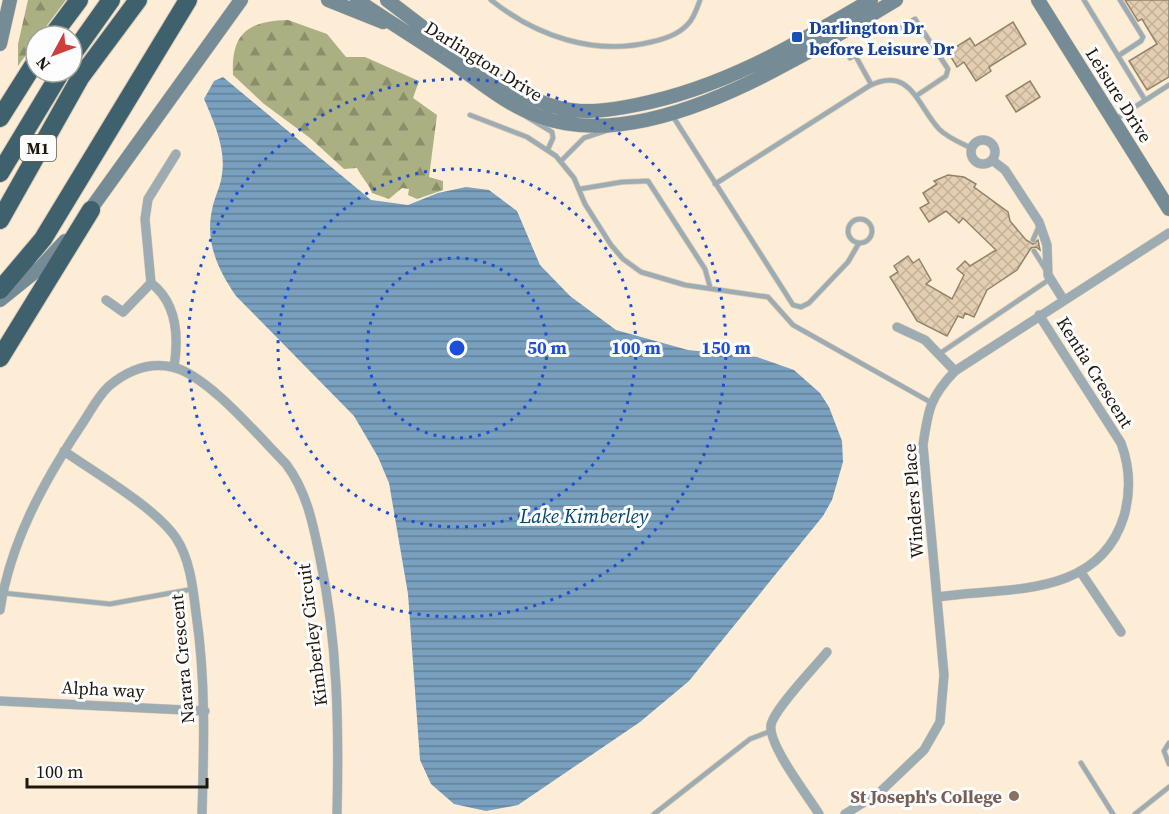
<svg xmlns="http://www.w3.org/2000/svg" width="1169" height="814" viewBox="0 0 1169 814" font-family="'Source Serif 4',serif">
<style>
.forest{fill:url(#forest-firs)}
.water{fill:url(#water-rules)}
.building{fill:url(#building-cross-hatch);stroke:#958368;stroke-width:1.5}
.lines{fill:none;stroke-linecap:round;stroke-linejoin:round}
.lane-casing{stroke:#dacbb6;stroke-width:6}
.street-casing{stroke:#dacbb6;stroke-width:10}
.secondary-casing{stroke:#dacbb6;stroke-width:15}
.highway-casing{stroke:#dacbb6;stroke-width:20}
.lane{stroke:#9dacb3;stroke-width:4.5}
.street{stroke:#9dacb3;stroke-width:9}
.secondary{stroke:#758b95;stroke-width:14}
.highway{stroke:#3f606d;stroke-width:18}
.ring{fill:none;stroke:#1d4ed8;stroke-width:3;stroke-dasharray:3 6}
.transit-dot{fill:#1a4fb4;stroke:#fdfdfd;stroke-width:2}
.education-dot{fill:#8d6e63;stroke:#fdfdfd;stroke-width:2}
.labels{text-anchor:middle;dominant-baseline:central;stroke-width:6;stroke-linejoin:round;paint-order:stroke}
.shield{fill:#fdfdfd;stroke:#615b54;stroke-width:1.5}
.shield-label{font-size:16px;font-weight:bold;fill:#1e160c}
.transit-label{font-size:18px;font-weight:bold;fill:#164399;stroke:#fdfdfd;text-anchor:start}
.street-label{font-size:18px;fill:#1e160c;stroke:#fdfdfd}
.education-label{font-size:18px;font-weight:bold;fill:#785e54;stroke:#fdfdfd;text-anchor:end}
.water-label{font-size:20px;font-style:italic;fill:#00456d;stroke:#fdfdfd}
.centre{fill:#1d4ed8;stroke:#fdfdfd;stroke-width:3}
.ring-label{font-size:18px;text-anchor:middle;font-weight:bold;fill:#1d4ed8;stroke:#fdfdfd;stroke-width:6;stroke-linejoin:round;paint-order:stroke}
</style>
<defs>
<pattern id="forest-firs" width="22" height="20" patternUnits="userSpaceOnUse" patternTransform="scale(1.5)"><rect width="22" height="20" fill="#abb083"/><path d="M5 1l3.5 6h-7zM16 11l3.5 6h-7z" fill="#8b8e6a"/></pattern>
<pattern id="water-rules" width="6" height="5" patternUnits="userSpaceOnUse" patternTransform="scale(1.5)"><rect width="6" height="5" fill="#79a0be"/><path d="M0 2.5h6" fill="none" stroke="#638199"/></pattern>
<pattern id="building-cross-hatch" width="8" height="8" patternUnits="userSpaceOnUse" patternTransform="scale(1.5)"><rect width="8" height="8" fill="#e3ceb2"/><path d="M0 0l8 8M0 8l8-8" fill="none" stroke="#c2b098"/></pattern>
</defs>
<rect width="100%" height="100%" fill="#feedd6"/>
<path class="forest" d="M 28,0 L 66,0 L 39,36 L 36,36 L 36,41 L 18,66 L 18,44 Z
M 288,20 L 327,34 L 346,57 L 365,57 L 419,81 L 413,98 L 437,115 L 429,177 L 443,181 L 443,190 L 417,199 L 408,195 L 409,189 L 402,188 L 389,199 L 372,193 C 370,185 361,177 357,168 L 344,169 L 310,138 L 264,104 L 233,75 C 231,33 248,21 288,20 Z"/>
<path class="water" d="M 223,77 L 371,200 L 408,205 L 438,193 L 466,187 L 489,190 L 517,211 L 540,265 L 570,296 L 616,330 L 688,350 L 757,357 L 794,370 L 820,393 L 829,407 L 842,441 L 843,462 L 832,500 L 823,516 L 689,681 L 640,722 L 518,805 L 486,811 L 454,804 L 431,784 L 420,760 L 408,594 L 389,483 L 378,457 L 354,416 L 236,296 C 218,270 205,242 212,210 C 214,198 221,186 222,174 C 226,149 214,122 204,99 L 214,81 Z"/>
<path class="building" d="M 1125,0 L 1169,0 L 1169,77 L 1147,90 L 1129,61 L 1157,44 L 1142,19 L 1138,21 Z
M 1013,22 L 1026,44 L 989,67 L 991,71 L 976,81 L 964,62 L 957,67 L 948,52 L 970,38 L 975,46 Z
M 1030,81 L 1040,97 L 1016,112 L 1006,96 Z
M 948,175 L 964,177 L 976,184 L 974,187 L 1008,212 L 1010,221 L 1026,240 L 1033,244 L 1038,240 L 1040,250 L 1036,247 L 1031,248 L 1017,270 L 987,290 L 974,317 L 965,313 L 963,318 L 958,316 L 947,336 L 917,321 L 890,277 L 898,272 L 894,266 L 908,256 L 913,263 L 919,259 L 931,280 L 926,284 L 952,299 L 964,275 L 957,269 L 965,261 L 970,266 L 996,250 L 963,218 L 959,223 L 946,211 L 929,222 L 920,208 L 929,203 L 923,193 L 937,184 L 934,181 Z"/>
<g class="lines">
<defs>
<path id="lane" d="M 491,0 C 536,36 594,56 651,42 C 664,39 678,35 688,24 C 694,18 697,8 700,0
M 1084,0 L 1145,100
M 891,34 L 915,19 L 948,69 L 946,76 L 916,96
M 1118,56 L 1141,41 L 1143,37 L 1120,0
M 850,58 L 855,55 L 871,84
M 470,115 L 527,137 L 556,156 L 574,178 L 585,204 L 611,245 L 623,259 L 641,272 L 685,285 L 768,297 L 793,325 L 932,403
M 672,115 L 793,305 L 801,307 L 809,303 L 848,262 L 859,243
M 527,117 L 552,132 L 553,138 L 548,149
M 1116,119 L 1169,85
M 561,161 L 584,138 L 611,129
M 715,184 L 869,86 C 910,65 917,105 939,129 C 948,138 959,142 971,148
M 580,189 L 622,182 L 648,181 L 705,269 L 710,287
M848 231a12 12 0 1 1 24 0a12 12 0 1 1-24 0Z
M 1033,240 L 1039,226
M 1034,251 L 1046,270
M 939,354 L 1050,279
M 3,593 L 110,604 L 193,589
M 1169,743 L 1164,751 L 1169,764
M 1081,763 L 1113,814
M 654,814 L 750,739 L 771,731
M 1135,814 L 1169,787"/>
<path id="street" d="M971 152a12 12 0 1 1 24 0a12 12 0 1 1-24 0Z
M 992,160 L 1005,170 L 1039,222 L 1047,245 L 1048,275 L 1063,299
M 151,283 L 145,219 L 148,199 L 176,154
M 106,300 L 123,312 L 151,283 C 177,303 179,336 174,367
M 897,327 L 925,340 L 955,371
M 64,451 C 95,473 155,507 176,538 C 190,559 193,588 196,613 C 206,680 204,746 202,814
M 1080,571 L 1121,632
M 938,597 C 1005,587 1099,599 1124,516 C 1131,491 1130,467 1121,443 L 1039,315
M 0,610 C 10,543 43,483 80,427 C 89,414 97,397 109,386 C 127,371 149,362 172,367 C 207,374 260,438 286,464 C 307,492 313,524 320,558 C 338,643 339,728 337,814
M 0,701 L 205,711
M 819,814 C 808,796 768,745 771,725 C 774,709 815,667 827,652
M 845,814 L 879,793 L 924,750 L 940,722 L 944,675 L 923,445 C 928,410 930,397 955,371 L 1169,233"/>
<path id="secondary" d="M 328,0 L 383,22
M 357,0 C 389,22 421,41 453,63 C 480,82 507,105 538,116 C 649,158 803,55 896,0
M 387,0 C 433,34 504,95 560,108 C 585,114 611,110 636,105 C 723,88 795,45 871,0
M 1038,0 L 1169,209
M 0,44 L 10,0
M 85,217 L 241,0
M 0,300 L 41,267 L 65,241"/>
<path id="highway" d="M 52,36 L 79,0
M 72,55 L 111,0
M 0,118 L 36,61
M 0,173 L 61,72
M 0,220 L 80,78 L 138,0
M 0,290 L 43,239 L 188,0
M 0,358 L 91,210"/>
</defs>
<use href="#lane" class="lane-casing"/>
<use href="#street" class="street-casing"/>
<use href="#secondary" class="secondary-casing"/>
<use href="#highway" class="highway-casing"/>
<use href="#lane" class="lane"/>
<use href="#street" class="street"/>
<use href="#secondary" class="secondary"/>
<use href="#highway" class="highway"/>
</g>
<g class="ring">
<circle cx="457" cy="348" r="90"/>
<circle cx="457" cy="348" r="179"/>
<circle cx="457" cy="348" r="269"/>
</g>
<rect class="transit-dot" x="791" y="31" width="12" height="12" rx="3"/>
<circle class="education-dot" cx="1014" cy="796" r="6"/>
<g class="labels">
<rect class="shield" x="20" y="135" width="36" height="26" rx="4.5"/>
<g class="shield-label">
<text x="38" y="148">M1</text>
</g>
<g class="transit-label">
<text x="809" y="27">Darlington Dr<tspan x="809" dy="21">before Leisure Dr</tspan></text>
</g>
<g class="street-label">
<text transform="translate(484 61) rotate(32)">Darlington Drive</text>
<text transform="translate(1119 95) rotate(58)">Leisure Drive</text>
<text transform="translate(1095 372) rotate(58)">Kentia Crescent</text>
<text transform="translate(913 501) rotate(-94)">Winders Place</text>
<text transform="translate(312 635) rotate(-97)">Kimberley Circuit</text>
<text transform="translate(182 659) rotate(-95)">Narara Crescent</text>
<text transform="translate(103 689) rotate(3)">Alpha way</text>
</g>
<g class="education-label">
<text x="1002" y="796">St Joseph's College</text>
</g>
<g class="water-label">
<text x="584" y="516">Lake Kimberley</text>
</g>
</g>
<circle cx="457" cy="348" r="9" class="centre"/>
<g class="ring-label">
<text x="547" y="354">50 m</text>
<text x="636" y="354">100 m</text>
<text x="726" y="354">150 m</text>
</g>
<g transform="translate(54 54) rotate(229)"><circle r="28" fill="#fdfdfd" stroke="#a4a19d" stroke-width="1.5"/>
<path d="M0-4.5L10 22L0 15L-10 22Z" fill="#cd3f3a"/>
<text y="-9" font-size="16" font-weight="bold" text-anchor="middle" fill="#1e160c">N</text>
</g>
<path d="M27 778v9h180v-9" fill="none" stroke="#1e160c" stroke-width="3"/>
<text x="36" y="778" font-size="18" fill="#1e160c" stroke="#fdfdfd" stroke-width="4.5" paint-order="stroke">100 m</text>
</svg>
